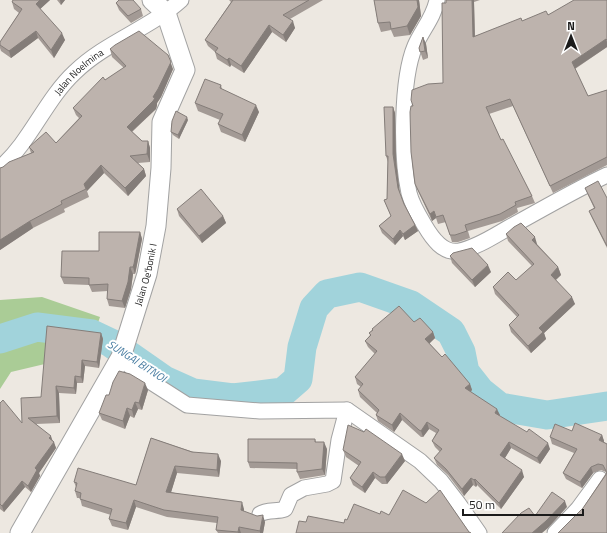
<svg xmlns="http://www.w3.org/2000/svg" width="607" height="533" viewBox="0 0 607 533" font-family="'Titillium Web',sans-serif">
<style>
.forest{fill:#aacc96}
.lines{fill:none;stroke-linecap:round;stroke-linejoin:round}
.river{stroke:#a1d3db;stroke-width:29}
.minor-casing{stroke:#a2a2a2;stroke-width:17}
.tertiary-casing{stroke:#a2a2a2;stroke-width:21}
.minor{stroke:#fff;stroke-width:15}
.tertiary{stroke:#fff;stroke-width:19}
.wall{fill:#a39a95}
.shaded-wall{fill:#847d79}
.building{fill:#bdb3ad;stroke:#847d79}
.labels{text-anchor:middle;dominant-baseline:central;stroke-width:4;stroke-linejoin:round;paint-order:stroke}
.street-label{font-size:10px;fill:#1b1b1b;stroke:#fff}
.water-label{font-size:11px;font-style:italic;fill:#477ca1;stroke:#fff}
</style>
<rect width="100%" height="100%" fill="#ede8e1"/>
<path class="forest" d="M 42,297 L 100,317 L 87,354 L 11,372 L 0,389 L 0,300 Z"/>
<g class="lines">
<path class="river" d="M 0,339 L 37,327 L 92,334 L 111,343 L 164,380 L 193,393 L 233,398 L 283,392 L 298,379 L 302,347 L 314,308 L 327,294 L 360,287 L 411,305 L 451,332 L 461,352 L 465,372 L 480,391 L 500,407 L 547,415 L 607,406"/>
<defs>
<g id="minor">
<path d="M 437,0 C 434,17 422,30 415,46 C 401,79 401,158 409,193 C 412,205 419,216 425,226 C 432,238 443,254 459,251 C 476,248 494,236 508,228 C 541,210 573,191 607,175"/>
<path id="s1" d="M 0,168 C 31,141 45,100 75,72 C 106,42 149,29 181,0"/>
<path d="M 121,357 L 137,373 L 187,405 L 260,411 L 347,410 L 420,461 L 441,481 L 458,503 L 479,533"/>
<path d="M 260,514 C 267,509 277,512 285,509 L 291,495 L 304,488 L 327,484 L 333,481 L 339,440 L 347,410"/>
<path d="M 555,533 L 578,509 L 600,479"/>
</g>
<g id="tertiary">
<path id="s2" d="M 20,533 L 121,357 L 147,274 L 156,226 L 161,168 L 162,122 L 185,70 L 166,13 L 152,0"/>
</g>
</defs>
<use href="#minor" class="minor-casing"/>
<use href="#tertiary" class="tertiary-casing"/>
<use href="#minor" class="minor"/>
<use href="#tertiary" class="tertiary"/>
</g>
<path class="wall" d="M 13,0 L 50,0 L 40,9 L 65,40 L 54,58 L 38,38 L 11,58 L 1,51 L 0,48 L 0,42 L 19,13 L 14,9 L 12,2 Z
M 57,0 L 65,0 L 61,5 Z
M 229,0 L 323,0 L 290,19 L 295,28 L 286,42 L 272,32 L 244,73 L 231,65 L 230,67 L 217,59 L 215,52 L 208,46 L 205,40 L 231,2 Z
M 374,0 L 419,0 L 421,16 L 410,35 L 394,37 L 391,30 L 381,32 L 378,23 Z
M 446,0 L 480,0 L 474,2 L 475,36 L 522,21 L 607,0 L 607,47 L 575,69 L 588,96 L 607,90 L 607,165 L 553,193 L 513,106 L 489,114 L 501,140 L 532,196 L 535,203 L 517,208 L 518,212 L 502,221 L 468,231 L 470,238 L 458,242 L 452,242 L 446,222 L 438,224 L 436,218 L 432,221 L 418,191 L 415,184 L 413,106 L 443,83 L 446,3 Z
M 116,3 L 141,9 L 143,16 L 131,23 L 119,10 Z
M 423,37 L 426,44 L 428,58 L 423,60 L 419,48 Z
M 110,49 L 173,69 L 161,97 L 157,103 L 157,105 L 156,109 L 132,132 L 142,141 L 148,141 L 150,148 L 150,162 L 138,163 L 144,169 L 146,176 L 128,196 L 104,173 L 87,191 L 89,197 L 64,209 L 65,212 L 33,228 L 0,250 L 0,168 L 3,167 L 31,153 L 29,147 L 56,143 L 79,118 L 76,115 L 73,108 L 105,80 L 124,68 L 112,57 Z
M 221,85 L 222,89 L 259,112 L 245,142 L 221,132 L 218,124 L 220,120 L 198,111 L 195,103 Z
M 393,107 L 395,113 L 396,160 L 400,195 L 404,204 L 415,225 L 418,231 L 405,240 L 403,236 L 395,245 L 382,233 L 379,226 L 391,216 L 384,200 L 387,199 L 388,162 L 386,156 Z
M 188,120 L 179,139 L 173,135 L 171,132 Z
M 585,188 L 607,198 L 607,248 L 592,218 L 589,211 L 594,208 L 588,195 Z
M 177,209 L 223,216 L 226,223 L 202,243 L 179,216 Z
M 140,232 L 142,239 L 136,271 L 135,274 L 133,274 L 131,289 L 125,308 L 109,306 L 107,299 L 108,291 L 92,292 L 89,285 L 64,284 L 61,277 Z
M 506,234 L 537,244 L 558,267 L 561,275 L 556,280 L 575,304 L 544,333 L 546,339 L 531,353 L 511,332 L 509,325 L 517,317 L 495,294 L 493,287 L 516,280 L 532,266 L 508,241 Z
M 450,256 L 491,272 L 475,287 L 452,263 Z
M 414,322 L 433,332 L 435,338 L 429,343 L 442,357 L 470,384 L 472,390 L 471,392 L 500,415 L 499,416 L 550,449 L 540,464 L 511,448 L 505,458 L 524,477 L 501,509 L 477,485 L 476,487 L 473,485 L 464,496 L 448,475 L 437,465 L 434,458 L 440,452 L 435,447 L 432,441 L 436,433 L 429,429 L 423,437 L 421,437 L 402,420 L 394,432 L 378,421 L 376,415 L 377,413 L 360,397 L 358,390 L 361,387 L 357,384 L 355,377 L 375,354 L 368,347 L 365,341 L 370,335 L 369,333 L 372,330 L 372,329 Z
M 101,333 L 103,339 L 99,368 L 85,366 L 83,383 L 77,383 L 76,394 L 59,393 L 60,423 L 36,424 L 53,441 L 56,448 L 39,473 L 40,476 L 31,492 L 25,487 L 4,512 L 0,509 L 0,403 L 22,423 L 41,397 Z
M 148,390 L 142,410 L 138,409 L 134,418 L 130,416 L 125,429 L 102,420 L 99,413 L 109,395 Z
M 572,431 L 602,435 L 604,441 L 604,442 L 607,444 L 607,533 L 583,508 L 606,473 L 606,472 L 601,470 L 593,473 L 582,488 L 566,479 L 563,473 L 574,453 L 552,444 L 550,437 Z
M 151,438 L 221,461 L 219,477 L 177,473 L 171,492 L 244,509 L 244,512 L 265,522 L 263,533 L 218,533 L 216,530 L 217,523 L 167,517 L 136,507 L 128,530 L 112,526 L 109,519 L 111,515 L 82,506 L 80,498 L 77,498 L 75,491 L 76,487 L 74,482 L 136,485 Z
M 315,439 L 316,442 L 327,449 L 325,475 L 300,479 L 297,472 L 297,469 L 250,468 L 248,462 Z
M 343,450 L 405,461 L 387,484 L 382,484 L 375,478 L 365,493 L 353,485 L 350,478 L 359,466 L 346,457 Z"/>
<path class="shaded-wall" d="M 40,0 L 50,0 L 38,11 L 36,4 Z
M 60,0 L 65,0 L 61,5 Z
M 417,0 L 419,0 L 421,16 L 410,35 L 407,26 Z
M 472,0 L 474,0 L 474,2 L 475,44 L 473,37 Z
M 293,21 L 295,28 L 286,42 L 283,35 Z
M 269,25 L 272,32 L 244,73 L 241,66 Z
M 36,31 L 38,38 L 11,58 L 9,51 Z
M 62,33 L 65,40 L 54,58 L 51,50 Z
M 423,37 L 426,44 L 428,58 L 425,51 Z
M 606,39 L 607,42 L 607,47 L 574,69 L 572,62 Z
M 168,55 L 173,69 L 161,97 L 157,103 L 157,105 L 156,109 L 129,134 L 127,127 L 153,97 Z
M 229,58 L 231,65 L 230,67 L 227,60 Z
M 256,105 L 259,112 L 245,142 L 242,135 Z
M 393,107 L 395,113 L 396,160 L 400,195 L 398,188 L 393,154 Z
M 187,117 L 188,120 L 179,139 L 178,135 Z
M 148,141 L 150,148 L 150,162 L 147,154 Z
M 101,165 L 104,173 L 87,191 L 84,184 Z
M 144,169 L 146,176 L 128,196 L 125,188 Z
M 434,211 L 436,218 L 432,221 L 430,214 Z
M 223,216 L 226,223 L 202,243 L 199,236 Z
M 30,221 L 33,228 L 0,250 L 0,240 Z
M 415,225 L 418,231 L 405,240 L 403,234 Z
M 400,230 L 403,236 L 395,245 L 393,239 Z
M 140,232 L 142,239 L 135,274 L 133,267 Z
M 535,237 L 537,244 L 535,247 L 532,240 Z
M 488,265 L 491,272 L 475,287 L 472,280 Z
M 130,267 L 133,274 L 131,289 L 125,308 L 122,301 Z
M 558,267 L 561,275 L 553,282 L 551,275 Z
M 572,297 L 575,304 L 544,333 L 546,339 L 531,353 L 528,346 L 539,328 Z
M 433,332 L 435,338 L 428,345 L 425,339 Z
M 101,333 L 103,339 L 99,368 L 97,362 Z
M 82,360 L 85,366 L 83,383 L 81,377 Z
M 75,376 L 77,383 L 76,394 L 74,388 Z
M 145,383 L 148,390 L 142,410 L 139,403 Z
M 470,384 L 472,390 L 467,394 L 465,388 Z
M 56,386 L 59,393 L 60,423 L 57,416 Z
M 135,402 L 138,409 L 134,418 L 132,410 Z
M 127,408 L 130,416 L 125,429 L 123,421 Z
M 497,409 L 500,415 L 497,419 L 495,413 Z
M 400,413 L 402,420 L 394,432 L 392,425 Z
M 427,422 L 429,429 L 423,437 L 421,431 Z
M 602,435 L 604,441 L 602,446 L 599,440 Z
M 51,436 L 53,442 L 49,438 Z
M 54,442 L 56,448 L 39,473 L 40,476 L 31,492 L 28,486 L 35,468 Z
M 324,442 L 327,449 L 325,475 L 322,469 Z
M 509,442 L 511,448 L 503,461 L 500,455 Z
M 548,443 L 550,449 L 540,464 L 537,458 Z
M 218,454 L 221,461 L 219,477 L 217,470 Z
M 402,454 L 405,461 L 387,484 L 385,477 Z
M 175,466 L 177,473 L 169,499 L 166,492 Z
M 591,467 L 593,473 L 582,488 L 580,482 Z
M 522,470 L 524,477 L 501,509 L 499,503 Z
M 373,472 L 375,478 L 365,493 L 362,487 Z
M 471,478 L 473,485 L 464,496 L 462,489 Z
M 475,479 L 477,485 L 476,487 L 474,480 Z
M 22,481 L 25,487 L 4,512 L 2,506 Z
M 134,500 L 136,507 L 128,530 L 126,523 Z
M 565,501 L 567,507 L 548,528 L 542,533 L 532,533 Z
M 242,502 L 244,509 L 243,517 L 241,510 Z
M 263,515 L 265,522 L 263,533 L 260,533 L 260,531 Z
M 239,527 L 241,533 L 238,533 Z"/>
<path class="building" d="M 13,0 L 40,0 L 36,4 L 62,33 L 51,50 L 36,31 L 9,51 L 0,45 L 0,42 L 22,9 L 12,2 Z
M 119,0 L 133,0 L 141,9 L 128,16 L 116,3 Z
M 233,0 L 309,0 L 283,15 L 293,21 L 283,35 L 269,25 L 241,66 L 229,58 L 227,60 L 215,52 L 218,48 L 205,40 Z
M 374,0 L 417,0 L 418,7 L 407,26 L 391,29 L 390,22 L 378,23 Z
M 446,0 L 472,0 L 473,37 L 521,18 L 522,21 L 546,11 L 548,15 L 574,0 L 607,0 L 607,40 L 606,39 L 572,62 L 588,96 L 607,90 L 607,157 L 550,186 L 510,99 L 486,107 L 501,140 L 503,139 L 532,196 L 515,202 L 516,205 L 500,214 L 465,225 L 467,231 L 455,235 L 450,235 L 443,215 L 436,217 L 434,211 L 430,214 L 415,184 L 411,152 L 410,112 L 411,106 L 413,106 L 411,100 L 412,90 L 428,84 L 443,83 L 442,3 L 446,3 Z
M 139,31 L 168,55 L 171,62 L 158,89 L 153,97 L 155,98 L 153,101 L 127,127 L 142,141 L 148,141 L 147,154 L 130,156 L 144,169 L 125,188 L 101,165 L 84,184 L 86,189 L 61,201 L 62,204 L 30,221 L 0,240 L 0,168 L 3,167 L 9,162 L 34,152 L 29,147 L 46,132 L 56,143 L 82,116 L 73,108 L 103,77 L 105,80 L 126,66 L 110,49 L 115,45 Z
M 423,37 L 425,51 L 420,52 L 419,48 Z
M 205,79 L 221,85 L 220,88 L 256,105 L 242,135 L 218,124 L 223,114 L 195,103 Z
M 384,107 L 393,107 L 393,154 L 398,188 L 404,204 L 415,225 L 403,234 L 400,230 L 393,239 L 379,226 L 391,216 L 384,200 L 387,199 L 388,156 L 386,156 Z
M 176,111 L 187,117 L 178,135 L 171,132 L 172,121 Z
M 598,181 L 607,198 L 607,246 L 589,211 L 595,208 L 585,188 Z
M 201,189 L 223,216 L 199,236 L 177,209 Z
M 521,223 L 535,237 L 532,240 L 558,267 L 551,275 L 572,297 L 539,328 L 543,332 L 528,346 L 509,325 L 519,315 L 493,287 L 508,272 L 516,280 L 534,264 L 506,234 L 514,227 Z
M 99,232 L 140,232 L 134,264 L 133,267 L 130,267 L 128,282 L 122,301 L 107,299 L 108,284 L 89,285 L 89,278 L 61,277 L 62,251 L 99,251 Z
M 472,248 L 488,265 L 472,280 L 450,256 L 453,253 Z
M 399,306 L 414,322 L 420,318 L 433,332 L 425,339 L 442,357 L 445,354 L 470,384 L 465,388 L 497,409 L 495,413 L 527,432 L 529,429 L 548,443 L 537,458 L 509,442 L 500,455 L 522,470 L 499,503 L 475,479 L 474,480 L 471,478 L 462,489 L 446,469 L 434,458 L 442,449 L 432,441 L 439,430 L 427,422 L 421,431 L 419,430 L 400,413 L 392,425 L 376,415 L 379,410 L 358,390 L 363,384 L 355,377 L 377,351 L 365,341 L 371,335 L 369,333 L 373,330 L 372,329 Z
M 47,326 L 101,333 L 97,362 L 82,360 L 81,377 L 75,376 L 74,388 L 56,386 L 57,416 L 28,418 L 51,436 L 49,438 L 54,442 L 35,468 L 37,470 L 28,486 L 22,481 L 2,506 L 0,504 L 0,403 L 3,400 L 22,423 L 21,398 L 41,397 Z
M 119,371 L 130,374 L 145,383 L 139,403 L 135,402 L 132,410 L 127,408 L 123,421 L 99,413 L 106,395 L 109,395 L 113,382 Z
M 575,423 L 602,435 L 599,440 L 607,444 L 607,533 L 558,533 L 583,508 L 607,473 L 603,465 L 598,464 L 591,467 L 580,482 L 563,473 L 577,449 L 550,437 L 555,424 L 572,431 Z
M 348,425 L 364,432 L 366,429 L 402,454 L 385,477 L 380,477 L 373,472 L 362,487 L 350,478 L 361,462 L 343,450 Z
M 151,438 L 192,452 L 218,454 L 217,470 L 175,466 L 166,492 L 242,502 L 241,510 L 257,516 L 263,515 L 260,531 L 239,527 L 238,532 L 216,530 L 218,517 L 164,510 L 134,500 L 126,523 L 109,519 L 112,509 L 80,499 L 81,493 L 75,491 L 77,483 L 74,482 L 78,468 L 136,485 Z
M 248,439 L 315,439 L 315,442 L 324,442 L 322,469 L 297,472 L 297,463 L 248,462 Z
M 403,490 L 426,503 L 440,490 L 469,532 L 471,533 L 296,533 L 299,521 L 306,522 L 308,516 L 344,523 L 345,519 L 347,520 L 354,504 L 380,514 L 381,511 L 389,515 Z
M 552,492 L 565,501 L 546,521 L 532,533 L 502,533 L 521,513 L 529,508 L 535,516 Z"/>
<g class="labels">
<g class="street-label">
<text stroke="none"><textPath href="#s1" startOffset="125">Jalan Noelmina</textPath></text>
<text stroke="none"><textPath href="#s2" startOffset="289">Jalan Oe'bonik I</textPath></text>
</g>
<g class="water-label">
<text transform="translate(137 361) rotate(33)">SUNGAI BITNOI</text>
</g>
</g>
<g transform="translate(571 36)" stroke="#ffffff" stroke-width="3" paint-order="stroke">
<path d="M0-3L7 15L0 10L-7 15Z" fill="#1b1b1b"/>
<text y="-6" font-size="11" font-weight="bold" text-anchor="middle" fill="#1b1b1b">N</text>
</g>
<path d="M463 509v6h120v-6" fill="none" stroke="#1b1b1b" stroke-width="2"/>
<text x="469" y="509" font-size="12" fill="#1b1b1b" stroke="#ffffff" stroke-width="3" paint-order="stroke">50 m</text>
</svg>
